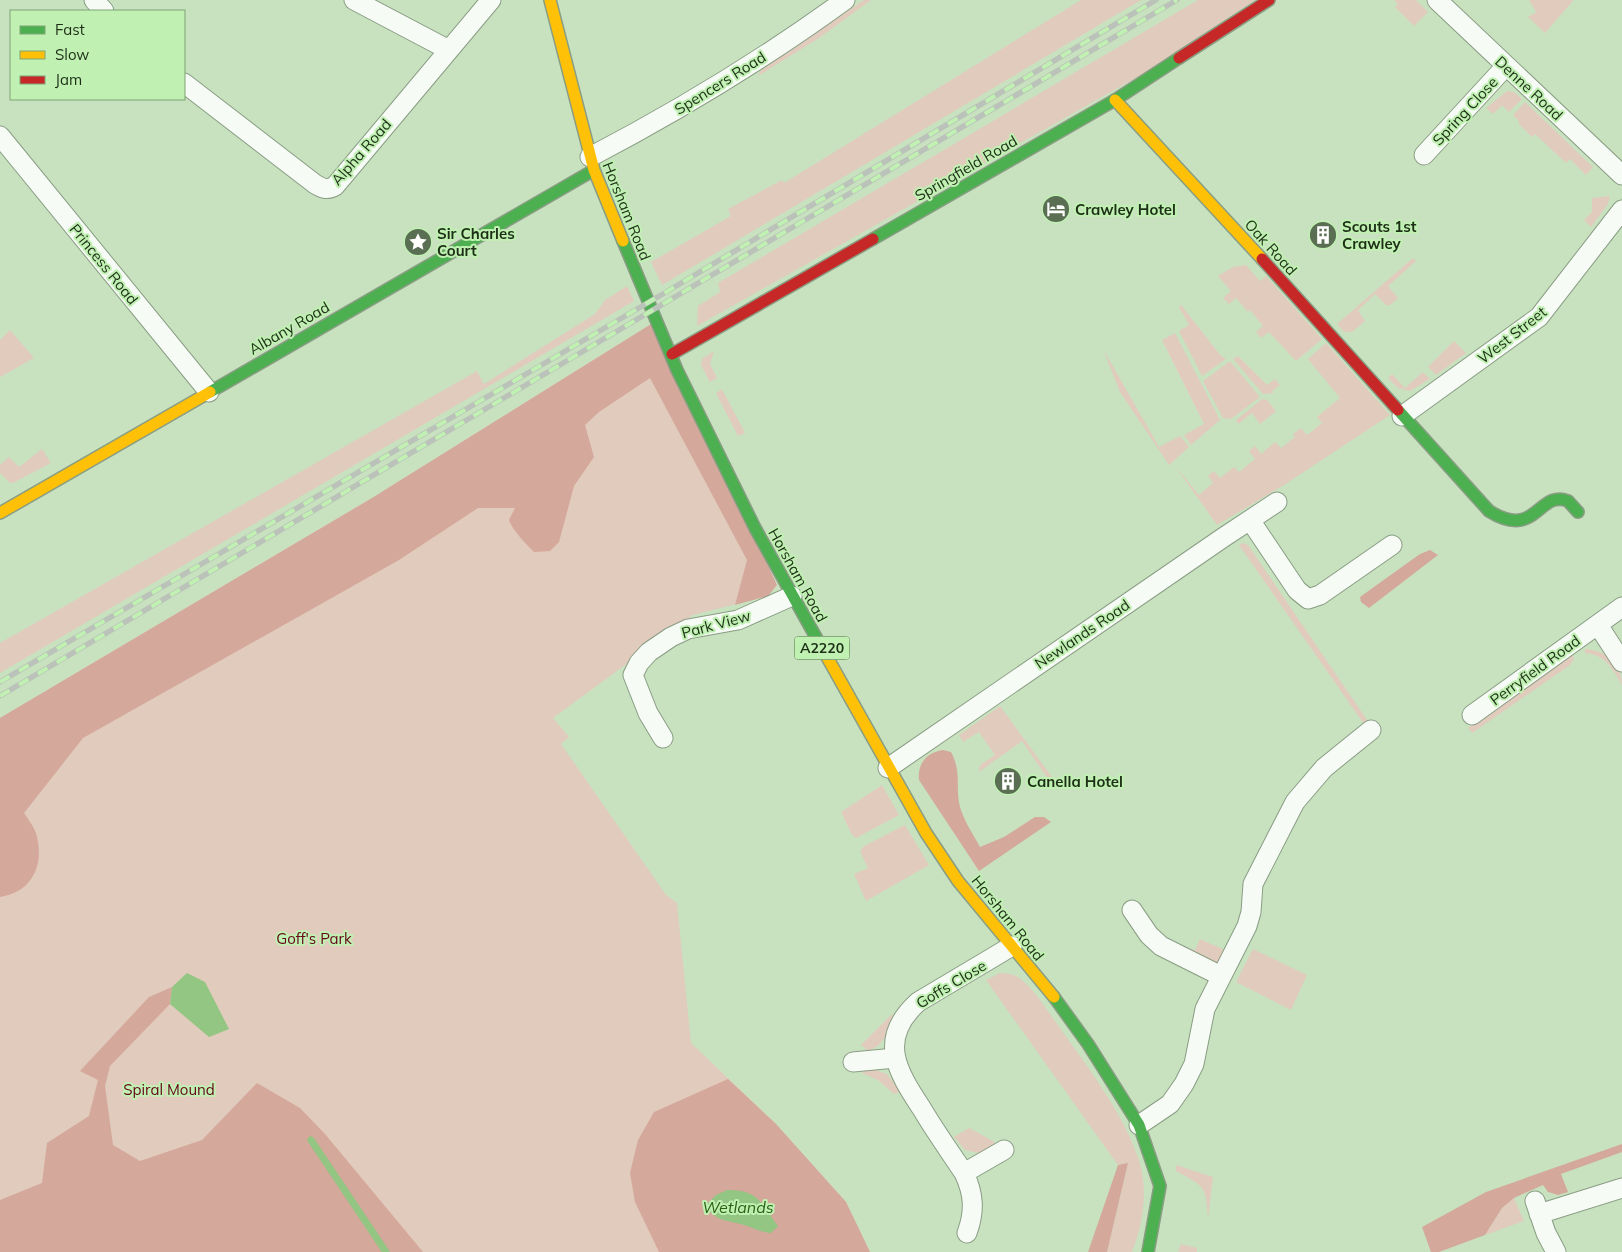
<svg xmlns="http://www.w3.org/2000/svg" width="1622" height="1252" viewBox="0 0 1622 1252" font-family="Mulish,sans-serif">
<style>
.green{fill:#e1cbbc}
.forest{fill:#d4a89b}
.water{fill:#93c583}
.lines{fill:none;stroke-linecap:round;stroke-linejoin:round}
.stream{stroke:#93c583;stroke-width:7}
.street-casing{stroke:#899d83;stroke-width:21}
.fast-casing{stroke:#899d83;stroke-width:14}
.slow-casing{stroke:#899d83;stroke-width:14}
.jam-casing{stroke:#899d83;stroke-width:14}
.street{stroke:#f7fbf6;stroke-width:19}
.fast{stroke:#4caf50;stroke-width:11}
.slow{stroke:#ffc107;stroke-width:11}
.jam{stroke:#c62828;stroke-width:11}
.rail-casing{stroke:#bbc2b9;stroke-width:5.5}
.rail{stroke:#c0f0b2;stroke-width:4;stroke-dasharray:11;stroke-linecap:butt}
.labels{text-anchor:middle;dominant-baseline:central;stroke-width:4;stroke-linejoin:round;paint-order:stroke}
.shield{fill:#c0f0b2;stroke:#4e6946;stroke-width:1}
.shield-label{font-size:14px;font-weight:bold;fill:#1d2f17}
.street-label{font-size:15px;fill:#1d2f17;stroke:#c0f0b2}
.poi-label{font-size:15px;font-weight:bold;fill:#1d2f17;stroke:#c0f0b2;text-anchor:start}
.park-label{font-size:15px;fill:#650519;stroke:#c0f0b2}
.water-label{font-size:16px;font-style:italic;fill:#2a6213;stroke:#c0f0b2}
</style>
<rect width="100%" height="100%" fill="#c8e2c0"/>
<path class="green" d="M 864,0 L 871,0 L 819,38 L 758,76 L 760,71 Z
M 1081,0 L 1141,0 L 662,285 L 651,262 L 731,216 L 728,209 L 782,180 L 784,183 Z
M 1198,0 L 1255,0 L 1139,76 L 697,326 L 698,306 L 720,292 L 718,283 Z
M 1394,0 L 1416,0 L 1428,12 L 1414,26 L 1395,7 L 1398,4 Z
M 1529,0 L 1572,0 L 1573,1 L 1545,33 L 1528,17 L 1536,12 Z
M 1507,91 L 1514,92 L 1522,99 L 1509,112 L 1502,105 L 1493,114 L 1486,108 Z
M 1525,102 L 1593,167 L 1586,175 L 1570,159 L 1566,163 L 1535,134 L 1532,137 L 1518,123 L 1519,121 L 1513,115 Z
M 1610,196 L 1608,204 L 1591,227 L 1584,220 L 1592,212 L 1592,198 Z
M 1413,258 L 1416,261 L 1388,286 L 1398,298 L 1390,305 L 1386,305 L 1375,294 L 1358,310 L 1365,321 L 1352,332 L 1344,332 L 1337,324 Z
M 1246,265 L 1260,281 L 1266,276 L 1322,339 L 1296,361 L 1269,332 L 1261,338 L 1256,332 L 1263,326 L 1250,310 L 1248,312 L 1236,298 L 1229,304 L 1223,298 L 1231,291 L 1218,276 L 1233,267 Z
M 627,286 L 634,301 L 0,673 L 0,643 L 477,371 L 484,384 L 595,314 L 605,300 Z
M 1181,305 L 1221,356 L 1226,359 L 1202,376 L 1179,331 L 1189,325 L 1179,307 Z
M 656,321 L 768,596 L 693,615 L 553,718 L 569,737 L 561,744 L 666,895 L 677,903 L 691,1043 L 776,1124 L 846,1202 L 870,1252 L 0,1252 L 0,718 L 372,498 Z
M 10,330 L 34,358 L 0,377 L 0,340 Z
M 1175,333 L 1220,420 L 1191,445 L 1184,435 L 1204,424 L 1162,340 Z
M 1454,341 L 1466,353 L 1436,375 L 1428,367 Z
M 1326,343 L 1390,415 L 1284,485 L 1217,525 L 1175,466 L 1199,495 L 1213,483 L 1208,476 L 1214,471 L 1220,478 L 1234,467 L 1239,472 L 1255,459 L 1249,451 L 1255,446 L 1261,454 L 1275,442 L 1281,448 L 1295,437 L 1293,434 L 1301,428 L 1307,435 L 1322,423 L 1317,417 L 1340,398 L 1308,359 Z
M 1103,349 L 1159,447 L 1180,436 L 1189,447 L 1169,465 L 1120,392 Z
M 714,351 L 710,364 L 717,378 L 710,382 L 701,365 L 702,359 Z
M 1238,356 L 1267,385 L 1275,379 L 1280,385 L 1272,391 L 1274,393 L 1263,394 L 1233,359 Z
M 1230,361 L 1260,397 L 1231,419 L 1223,418 L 1203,381 Z
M 1423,372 L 1430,379 L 1410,391 L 1398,388 L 1388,378 L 1392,374 L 1405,388 Z
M 722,389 L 745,433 L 738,436 L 716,393 Z
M 1262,399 L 1267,400 L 1276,411 L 1260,424 L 1252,413 L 1238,424 L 1236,420 Z
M 42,449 L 51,463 L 13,483 L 9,482 L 0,473 L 0,465 L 9,457 L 19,467 Z
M 1243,543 L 1248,545 L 1367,720 L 1366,727 L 1239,545 Z
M 1585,649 C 1605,650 1622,664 1622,685 C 1612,668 1606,655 1585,653 Z
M 1572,655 L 1574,659 L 1570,665 L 1472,733 L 1468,728 Z
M 1000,706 L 1060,788 L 1048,779 L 1022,741 L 979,772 L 980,765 L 995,755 L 979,732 L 963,742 L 959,735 Z
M 882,785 L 899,815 L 856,838 L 852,835 L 841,812 Z
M 905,825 L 929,865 L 866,901 L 854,874 L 868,868 L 860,851 L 864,846 Z
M 1200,939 L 1229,952 L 1220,961 L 1216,962 L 1189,953 L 1192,949 L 1195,950 Z
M 1253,949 L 1307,975 L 1291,1010 L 1236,982 Z
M 1000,973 C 1007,973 1012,974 1018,977 C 1034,988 1046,1009 1057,1024 C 1084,1062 1122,1111 1137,1155 C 1149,1185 1144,1222 1132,1252 L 1107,1252 L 1128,1163 L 1118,1165 L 986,980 Z
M 893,1013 C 888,1031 886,1044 868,1051 L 861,1045 Z
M 874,1069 L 888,1075 L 900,1092 L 894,1094 L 878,1080 L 862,1073 L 863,1070 Z
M 969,1128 L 993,1141 L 995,1145 L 978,1153 L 965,1150 L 954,1137 Z
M 1176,1165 L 1213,1177 L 1208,1219 C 1206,1185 1205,1187 1176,1171 Z
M 1514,1198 L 1524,1221 L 1485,1235 L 1502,1208 Z
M 1181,1244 L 1197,1248 L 1197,1252 L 1178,1252 Z"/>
<path class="forest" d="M 656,321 L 777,585 L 768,596 L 735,605 L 747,560 L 650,378 L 599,412 L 585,425 L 594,457 L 574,486 L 559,542 L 550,551 L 534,552 C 525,543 513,531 509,520 L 515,508 L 478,508 L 399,560 L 83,738 L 24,813 C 28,819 34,827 36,833 C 45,864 33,892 0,897 L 0,718 L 372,498 Z
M 1430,550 L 1438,555 L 1369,608 L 1361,602 L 1360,597 L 1420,554 Z
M 943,750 L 951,752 C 962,772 955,787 960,807 C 964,821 973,834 980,847 L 1004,837 L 1035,817 L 1044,817 L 1051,822 L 979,871 L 919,780 C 917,764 927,752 943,750 Z
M 172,987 L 170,1004 L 110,1066 L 105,1086 L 113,1145 L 140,1161 L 202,1140 L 257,1083 L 300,1108 L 325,1134 L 423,1252 L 0,1252 L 0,1200 L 42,1183 L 47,1143 L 89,1116 L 98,1080 L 80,1071 L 149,997 Z
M 728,1079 L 776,1124 L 846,1202 L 870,1252 L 659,1252 L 635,1202 L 630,1173 L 638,1140 L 654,1112 Z
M 1622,1144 L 1622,1152 L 1561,1174 L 1568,1192 L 1558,1195 L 1548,1192 L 1543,1185 L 1514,1198 L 1502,1208 L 1485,1235 L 1439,1252 L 1431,1252 L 1422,1227 L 1486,1192 Z
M 1128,1163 L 1107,1252 L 1088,1252 L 1118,1165 Z"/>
<path class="water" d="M 187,973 L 205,982 L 229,1029 L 209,1037 L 170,1004 L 172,987 Z
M 727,1190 C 759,1190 761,1203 778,1226 L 771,1233 C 760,1232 754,1228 744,1225 C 729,1220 712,1222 707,1204 L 716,1195 Z"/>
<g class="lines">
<path class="stream" d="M 311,1140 L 386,1252"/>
<defs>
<path id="street" d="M 94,0 L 104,11
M 354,0 L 447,49
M 1437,0 L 1622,175
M 184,83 L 315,184 C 322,188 326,191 335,186 L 491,0
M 0,136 L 209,392
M 1424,155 L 1506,66
M 590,157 C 678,111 764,59 845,0
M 1402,416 L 1539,317 L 1622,210
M 1250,520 L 1297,590 L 1308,599 L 1320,595 L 1392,545
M 1598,625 L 1622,662
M 1472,715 L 1622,607
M 663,738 L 648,713 L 633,675 L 639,663 L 649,652 L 671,637 L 688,629 L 738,620 L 792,596
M 888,768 L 1224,537 L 1277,502
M 1132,910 L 1149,935 L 1161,946 L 1221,976
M 853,1062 L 895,1058
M 1139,1125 L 1170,1104 L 1184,1084 L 1194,1064 L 1205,1009 L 1247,926 L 1251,912 L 1253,884 L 1295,802 L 1324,768 L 1371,730
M 964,1173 C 950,1152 935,1131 922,1109 C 897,1071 877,1039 918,1002 L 1012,946
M 1535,1201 L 1546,1233 L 1556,1252
M 1539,1214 L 1622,1188
M 967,1233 C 975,1211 974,1194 964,1173 L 1004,1150"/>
<path id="fast" d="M 873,239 L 1115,100 L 1179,58
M 623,241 L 677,370 L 755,528 L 822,648
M 210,392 L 594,170
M 1398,410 L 1489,511 C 1537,541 1538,489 1568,501 L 1578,512
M 1054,997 L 1088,1044 L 1139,1125 L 1160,1186 L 1148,1252"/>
<path id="slow" d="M 550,0 L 594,170 L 623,241
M 1115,100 L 1262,259
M 0,513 L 210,392
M 822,648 L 926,833 L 958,881 L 1054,997"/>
<path id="jam" d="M 1179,58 L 1269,0
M 1262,259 L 1398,410
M 672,354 L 873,239"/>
</defs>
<use href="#street" class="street-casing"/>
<use href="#fast" class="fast-casing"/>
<use href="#slow" class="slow-casing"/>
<use href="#jam" class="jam-casing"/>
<use href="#street" class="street"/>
<use href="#fast" class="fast"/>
<use href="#slow" class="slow"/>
<use href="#jam" class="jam"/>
<defs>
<path id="rail" d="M 0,682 L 661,295 L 1156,0
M 0,696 L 1177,0"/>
</defs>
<use href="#rail" class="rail-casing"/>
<use href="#rail" class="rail"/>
</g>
<defs>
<symbol id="hotel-disc" viewBox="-11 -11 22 22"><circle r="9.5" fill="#596e52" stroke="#c0f0b2"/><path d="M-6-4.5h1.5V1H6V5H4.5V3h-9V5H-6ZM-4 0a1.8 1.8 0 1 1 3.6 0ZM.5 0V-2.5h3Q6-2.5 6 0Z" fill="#fff"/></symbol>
<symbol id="building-disc" viewBox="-11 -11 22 22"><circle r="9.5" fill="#596e52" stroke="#c0f0b2"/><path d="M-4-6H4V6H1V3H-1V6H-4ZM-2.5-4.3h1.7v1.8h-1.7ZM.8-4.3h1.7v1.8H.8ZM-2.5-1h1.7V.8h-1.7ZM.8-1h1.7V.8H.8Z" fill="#fff"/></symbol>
<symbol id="sight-disc" viewBox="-11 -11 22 22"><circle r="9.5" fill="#596e52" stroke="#c0f0b2"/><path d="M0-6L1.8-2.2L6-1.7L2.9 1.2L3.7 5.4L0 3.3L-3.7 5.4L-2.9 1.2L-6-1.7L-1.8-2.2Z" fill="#fff"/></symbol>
</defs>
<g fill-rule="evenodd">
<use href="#hotel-disc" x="1040" y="193" width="32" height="32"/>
<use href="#building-disc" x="1307" y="219" width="32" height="32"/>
<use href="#sight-disc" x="402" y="226" width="32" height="32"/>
<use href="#building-disc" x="992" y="765" width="32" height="32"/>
</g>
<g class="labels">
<rect class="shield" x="794.5" y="636.5" width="55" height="23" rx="4"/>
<g class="shield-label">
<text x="822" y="648">A2220</text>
</g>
<g class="street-label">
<text transform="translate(720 83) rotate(-32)">Spencers Road</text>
<text transform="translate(1529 88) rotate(43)">Denne Road</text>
<text transform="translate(1465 111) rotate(-47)">Spring Close</text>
<text transform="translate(361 152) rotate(-49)">Alpha Road</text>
<text transform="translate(966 168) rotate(-30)">Springfield Road</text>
<text transform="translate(627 211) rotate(68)">Horsham Road</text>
<text transform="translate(1271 247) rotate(48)">Oak Road</text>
<text transform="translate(104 264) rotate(51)">Princess Road</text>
<text transform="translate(289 328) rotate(-30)">Albany Road</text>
<text transform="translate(1512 335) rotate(-38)">West Street</text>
<text transform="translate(798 575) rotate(61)">Horsham Road</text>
<text transform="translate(716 624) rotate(-15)">Park View</text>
<text transform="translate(1082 634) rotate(-34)">Newlands Road</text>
<text transform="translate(1535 670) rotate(-36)">Perryfield Road</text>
<text transform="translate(1008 918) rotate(51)">Horsham Road</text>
<text transform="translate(951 984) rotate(-31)">Goffs Close</text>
</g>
<g class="poi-label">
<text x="1075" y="209">Crawley Hotel</text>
<text x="1342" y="226">Scouts 1st<tspan x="1342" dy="17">Crawley</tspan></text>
<text x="437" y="233">Sir Charles<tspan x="437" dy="17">Court</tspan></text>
<text x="1027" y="781">Canella Hotel</text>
</g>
<g class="park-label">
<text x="314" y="938">Goff's Park</text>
<text x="169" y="1089">Spiral Mound</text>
</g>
<g class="water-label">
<text x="738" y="1207">Wetlands</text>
</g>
</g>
<rect x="10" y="10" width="175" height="90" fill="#c0f0b2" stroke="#7fa374"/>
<rect x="20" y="26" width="25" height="8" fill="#4caf50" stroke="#7fa374"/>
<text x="55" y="35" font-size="15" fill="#1d2f17">Fast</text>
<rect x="20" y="51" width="25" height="8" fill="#ffc107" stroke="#7fa374"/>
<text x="55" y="60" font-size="15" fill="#1d2f17">Slow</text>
<rect x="20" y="76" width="25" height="8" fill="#c62828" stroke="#7fa374"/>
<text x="55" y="85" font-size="15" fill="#1d2f17">Jam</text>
</svg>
